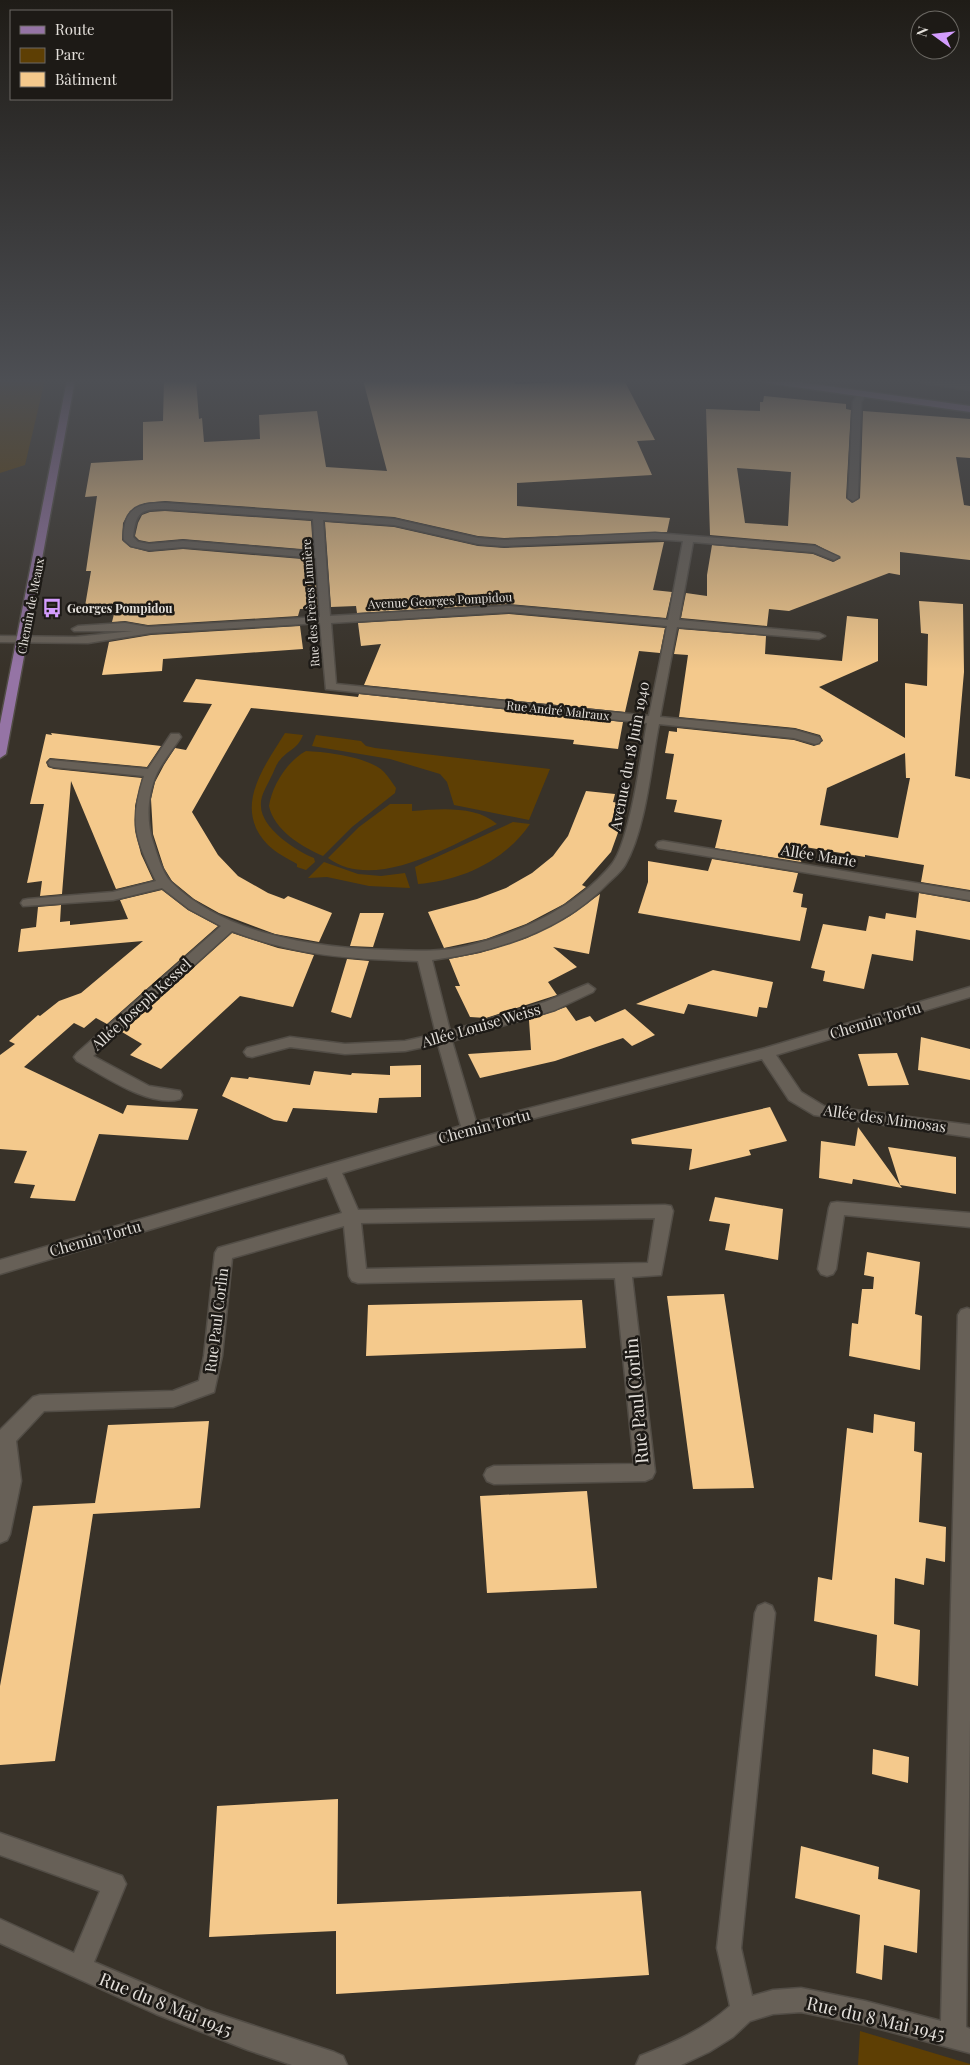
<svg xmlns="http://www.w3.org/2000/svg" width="970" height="2065" viewBox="0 0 970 2065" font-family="'Playfair Display',serif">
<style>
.green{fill:#5e3f04}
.building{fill:#f4c98c;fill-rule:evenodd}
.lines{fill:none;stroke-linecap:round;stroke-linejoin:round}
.minor-casing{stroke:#524d46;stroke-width:3}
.major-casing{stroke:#524d46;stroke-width:3}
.minor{fill:#676057;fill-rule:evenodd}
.major{fill:#9574a5;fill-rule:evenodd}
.labels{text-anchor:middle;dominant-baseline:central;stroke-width:5;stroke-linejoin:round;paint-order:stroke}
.far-street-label{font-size:12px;fill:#e3dfda;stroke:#1d1a16}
.far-poi-label{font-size:12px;font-weight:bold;fill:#e3dfda;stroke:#1d1a16;text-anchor:start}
.street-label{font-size:15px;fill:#e3dfda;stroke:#1d1a16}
.near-street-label{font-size:18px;fill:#e3dfda;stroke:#1d1a16}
</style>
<rect width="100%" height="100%" fill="#383229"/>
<path class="green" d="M 0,380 L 45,380 L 25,465 L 0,473 Z
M 285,733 L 303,735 C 297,750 289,749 280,760 C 276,764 274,772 271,777 C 267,786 260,796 261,806 C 261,828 296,851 314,858 L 315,862 L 306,870 L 297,867 L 297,864 C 287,858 276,853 268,845 C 232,808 264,767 285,733 Z
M 316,735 L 361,741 L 366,746 L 375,748 L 550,769 L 529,820 L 454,805 L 447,782 L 440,774 L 390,759 L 312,746 Z
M 306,751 C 326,752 370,757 384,772 C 389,777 392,783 396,788 L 395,793 L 352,827 L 323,856 C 302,847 274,830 269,806 C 272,786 287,761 306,751 Z
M 390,804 L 412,804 L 412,811 C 439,809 475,805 497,824 C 453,844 375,893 328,858 L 359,827 Z
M 513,822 L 530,824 C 505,861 461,881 418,884 L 415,867 Z
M 324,862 L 358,874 L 381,876 L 405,873 L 410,888 L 369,886 L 327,877 L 308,878 Z
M 860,2031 L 970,2064 L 970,2065 L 858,2065 Z"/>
<path class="building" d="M 164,380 L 196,380 L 199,419 L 202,418 L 204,442 L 260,439 L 259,415 L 317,411 L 326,467 L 387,471 L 363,380 L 513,380 L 515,384 L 624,380 L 655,440 L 637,441 L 652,475 L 517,483 L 517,506 L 670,518 L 667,532 L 504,538 L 478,536 L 394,517 L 165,501 L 145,503 L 130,511 L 123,523 L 122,540 L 130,547 L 149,552 L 183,549 L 314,560 L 318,608 L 300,609 L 298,616 L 148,625 L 125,621 L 112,622 L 114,614 L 111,614 L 111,610 L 84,612 L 91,571 L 86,571 L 97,496 L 85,497 L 91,463 L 143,460 L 143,422 L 163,421 Z
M 764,396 L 846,404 L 846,409 L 851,410 L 846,498 L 852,503 L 860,498 L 863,411 L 970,419 L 970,458 L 956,457 L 964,505 L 970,506 L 970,560 L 900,552 L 900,575 L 889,573 L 789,611 L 769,609 L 767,626 L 681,618 L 686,593 L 707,596 L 707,575 L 712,545 L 813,554 L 833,562 L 841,558 L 815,544 L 710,535 L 706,409 L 760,411 L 760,402 L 763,402 ZM 737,468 L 791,472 L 788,526 L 745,523 Z
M 165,511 L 311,521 L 313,550 L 183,539 L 149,542 L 139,540 L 135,536 L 138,523 L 142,515 L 150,512 Z
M 325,522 L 394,527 L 478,546 L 504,548 L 664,542 L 653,590 L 672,592 L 666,618 L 509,604 L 357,613 L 356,606 L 331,607 Z
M 919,601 L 963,604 L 964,672 L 955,776 L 970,779 L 970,890 L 921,882 L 924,865 L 865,855 L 865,857 L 805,847 L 801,862 L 715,848 L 722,820 L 674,812 L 677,800 L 666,799 L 674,754 L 665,753 L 669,731 L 677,732 L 677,728 L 794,740 L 814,746 L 823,741 L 820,735 L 795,728 L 679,717 L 688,655 L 674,654 L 679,629 L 766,636 L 765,654 L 842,661 L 847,616 L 878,619 L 878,661 L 819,687 L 905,738 L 905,683 L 927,686 L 928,634 L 921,633 ZM 905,753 L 906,778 L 910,778 L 898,838 L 820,825 L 827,788 Z
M 509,614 L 665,628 L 660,653 L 639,651 L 625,712 L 364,685 L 381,644 L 361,646 L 358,623 Z
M 300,626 L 303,649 L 163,659 L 162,671 L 102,675 L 109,642 L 151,635 Z
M 196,679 L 358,697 L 359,694 L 623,722 L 618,749 L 573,744 L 574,740 L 251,708 L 192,812 L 218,855 L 238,876 L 268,893 L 284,899 L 288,896 L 332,913 L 319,942 L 275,934 L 219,913 L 194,899 L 172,881 L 164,868 L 153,834 L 151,799 L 155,782 L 164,765 L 175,748 L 186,750 L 212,704 L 183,702 Z
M 51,733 L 161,746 L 147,767 L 50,758 L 46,762 L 48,767 L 54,769 L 142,778 L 135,806 L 135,830 L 141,854 L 153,880 L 116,889 L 71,781 L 62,894 L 40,896 L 42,881 L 27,883 L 44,804 L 30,804 L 46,734 L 52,735 Z
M 586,791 L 615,794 L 613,802 L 619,803 L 610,825 L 620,827 L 611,852 L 582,885 L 586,887 L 564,904 L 526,924 L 486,939 L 444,948 L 428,912 L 477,899 L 506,888 L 532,873 L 553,856 L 568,836 Z
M 712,859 L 798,873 L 793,892 L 803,894 L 801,907 L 807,908 L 800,941 L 638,913 L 648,882 L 648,861 L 708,871 Z
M 162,890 L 188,910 L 218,926 L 107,1024 L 96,1018 L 84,1028 L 74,1023 L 24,1067 L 123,1114 L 127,1105 L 198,1109 L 188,1140 L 99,1134 L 75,1201 L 30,1198 L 35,1185 L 14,1183 L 27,1151 L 0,1149 L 0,1055 L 15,1044 L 9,1041 L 38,1015 L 40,1016 L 59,1001 L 81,993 L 143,941 L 18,952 L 21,929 L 36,927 L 38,907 L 61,905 L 60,922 L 70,921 L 70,925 L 128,919 L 120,900 Z
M 919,893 L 970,902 L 970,940 L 916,930 L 913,961 L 872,954 L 864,989 L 823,981 L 825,971 L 811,968 L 823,924 L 866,931 L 869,916 L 885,919 L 886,913 L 916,918 Z
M 600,894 L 589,954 L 553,947 L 577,967 L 548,982 L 557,995 L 486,1018 L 470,1017 L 455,986 L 460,986 L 449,959 L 480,953 L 527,938 L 570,916 Z
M 360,913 L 384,913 L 373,947 L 350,946 Z
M 232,933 L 278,948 L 314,955 L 293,1007 L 240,996 L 161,1069 L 130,1055 L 142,1044 L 122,1032 Z
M 347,959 L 369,961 L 351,1018 L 331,1012 Z
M 713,970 L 773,982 L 767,1008 L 759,1007 L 757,1017 L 688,1004 L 684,1014 L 636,1004 Z
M 566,1007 L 576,1021 L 590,1016 L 595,1022 L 625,1009 L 655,1035 L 632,1046 L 623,1038 L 555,1061 L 480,1078 L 468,1054 L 531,1050 L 529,1020 Z
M 921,1037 L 970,1049 L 970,1080 L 918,1070 Z
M 897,1053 L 909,1085 L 868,1086 L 858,1054 Z
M 421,1065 L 421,1097 L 379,1098 L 377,1113 L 293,1108 L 287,1122 L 274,1120 L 222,1096 L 231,1077 L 248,1079 L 249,1077 L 310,1085 L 314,1071 L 351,1075 L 352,1073 L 390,1075 L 390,1066 Z
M 770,1107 L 787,1141 L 749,1150 L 751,1155 L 689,1170 L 692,1149 L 632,1144 L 631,1139 Z
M 858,1127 L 902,1188 L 853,1179 L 852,1184 L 819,1178 L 821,1141 L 855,1146 Z
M 888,1147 L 956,1157 L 956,1194 L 900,1185 Z
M 715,1197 L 783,1209 L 778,1260 L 725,1250 L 730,1224 L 709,1221 Z
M 867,1252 L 920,1262 L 915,1314 L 922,1316 L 920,1370 L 849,1356 L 852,1323 L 858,1324 L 862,1289 L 873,1289 L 874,1277 L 864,1275 Z
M 724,1294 L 754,1488 L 693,1489 L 667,1296 Z
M 582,1300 L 586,1348 L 366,1356 L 368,1305 Z
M 874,1414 L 915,1422 L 914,1451 L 922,1453 L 919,1522 L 946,1527 L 945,1562 L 926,1558 L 924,1585 L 895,1578 L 894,1624 L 920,1630 L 918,1686 L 875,1676 L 877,1635 L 814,1621 L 818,1577 L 832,1580 L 847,1428 L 873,1433 Z
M 209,1421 L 200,1508 L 93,1514 L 55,1761 L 0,1765 L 0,1686 L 33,1506 L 95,1503 L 108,1425 Z
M 587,1491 L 597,1588 L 487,1593 L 480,1496 Z
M 873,1749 L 909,1757 L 908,1783 L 872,1774 Z
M 338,1799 L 337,1904 L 641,1891 L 649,1975 L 336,1994 L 336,1931 L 209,1937 L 217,1806 Z
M 801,1846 L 879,1867 L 878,1879 L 920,1890 L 917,1953 L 884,1945 L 882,1980 L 856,1973 L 860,1915 L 795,1898 Z"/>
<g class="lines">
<defs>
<path id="minor" d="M 919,380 L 940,380 L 970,384 L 970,390 L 923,383 Z
M 862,391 L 866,394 L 861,402 L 858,498 L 853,501 L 848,498 L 853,402 L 859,392 Z
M 165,503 L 394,519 L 478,538 L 504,540 L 655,533 L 815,546 L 839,557 L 834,560 L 813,552 L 693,542 L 679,620 L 819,633 L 825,636 L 819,639 L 677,627 L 660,717 L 795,730 L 819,737 L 821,740 L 819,743 L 815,744 L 794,738 L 659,724 C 651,765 646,829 625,865 C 621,872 613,878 607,884 C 562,931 495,952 432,960 L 450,1031 L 545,1002 L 583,986 L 588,984 L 595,989 L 593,992 L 555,1010 L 452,1041 L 476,1122 L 765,1048 L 970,987 L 970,997 L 776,1055 L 801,1092 L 824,1106 L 970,1125 L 970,1137 L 814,1115 L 789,1100 L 762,1059 L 470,1135 L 342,1173 L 358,1210 L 665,1205 L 671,1206 L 673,1211 L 661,1275 L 632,1277 L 655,1472 L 652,1478 L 645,1481 L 494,1484 L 487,1481 L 484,1475 L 487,1469 L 494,1466 L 634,1464 L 615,1278 L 358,1283 L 352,1281 L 349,1276 L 344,1226 L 232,1258 L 222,1356 L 214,1392 L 173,1407 L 44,1411 L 16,1441 L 21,1481 L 10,1534 L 7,1540 L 0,1543 L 0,1430 L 33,1397 L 40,1395 L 173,1391 L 199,1381 L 204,1356 L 215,1253 L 218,1248 L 342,1213 L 327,1177 L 0,1274 L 0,1260 L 461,1126 L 438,1044 L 405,1051 L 345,1054 L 290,1047 L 252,1057 L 247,1056 L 244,1052 L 247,1048 L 290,1037 L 345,1044 L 405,1041 L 436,1034 L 418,961 C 350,959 297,956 232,931 L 93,1056 L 149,1086 L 180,1091 L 182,1095 L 180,1099 C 149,1108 103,1075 77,1061 L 74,1057 L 77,1053 L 221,926 L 189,909 L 162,888 L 113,900 L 23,906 L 21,903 L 23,900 L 28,899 L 113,892 L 156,881 C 135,838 129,823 144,776 L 54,767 L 50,766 L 48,763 L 50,760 L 148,769 L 171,734 L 179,734 L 181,737 C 173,749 163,761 157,773 C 147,795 146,821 153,842 C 157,854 162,873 171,882 C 224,935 320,949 392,950 C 417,951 443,952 467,946 C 520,933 577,907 612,864 C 630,841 641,755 647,723 L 326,689 L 320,623 L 151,633 L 88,643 L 0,642 L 0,636 L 75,637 L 133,631 L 74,631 L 72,629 L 78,626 L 125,623 L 148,627 L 320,617 L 316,558 L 183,547 L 149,550 L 131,546 L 124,540 C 123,535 124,530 125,524 C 130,504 147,503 165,503 ZM 165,509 L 313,519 L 315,552 L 183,541 L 149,544 L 138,542 L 133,537 C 136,512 140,509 165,509 ZM 323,520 L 394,525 L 478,544 L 504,546 L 655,539 L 683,541 L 668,620 L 509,606 L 330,616 ZM 509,612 L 667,626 L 649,716 L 336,684 L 331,623 ZM 655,1218 L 648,1263 L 366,1269 L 361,1223 Z
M 663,841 L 970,892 L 970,900 L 658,848 L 656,845 L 658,842 Z
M 837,1202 L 970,1213 L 970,1227 L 844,1215 L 836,1269 L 833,1274 L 827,1276 L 821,1274 L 818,1269 L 829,1208 L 831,1203 Z
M 967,1308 L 970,1309 L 970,1721 L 966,2027 L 970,2029 L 970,2053 L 865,2025 L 801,2012 L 773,2014 L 750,2021 L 733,2037 L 709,2052 L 681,2065 L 636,2065 L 640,2056 C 673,2043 703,2030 730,2006 L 717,1948 L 755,1613 L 758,1606 L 765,1603 L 772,1606 L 775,1613 L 741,1948 L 752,1996 L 773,1990 L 801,1988 L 865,2001 L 941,2021 L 958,1315 L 961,1310 Z
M 0,1833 L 122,1876 L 126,1884 L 94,1962 L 206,2010 L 334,2052 L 343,2056 L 347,2065 L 292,2065 L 248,2050 L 156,2014 L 0,1943 L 0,1919 L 74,1953 L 100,1891 L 0,1855 Z"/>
<path id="major" d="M 67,380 L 75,380 L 6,754 L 0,758 L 0,724 Z
M 763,380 L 785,380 L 970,406 L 970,412 L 767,383 Z"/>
</defs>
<use href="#minor" class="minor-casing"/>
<use href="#major" class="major-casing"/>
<use href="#minor" class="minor"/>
<use href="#major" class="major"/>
</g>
<linearGradient id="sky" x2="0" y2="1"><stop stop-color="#1f1c17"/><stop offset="0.57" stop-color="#4d4f54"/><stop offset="1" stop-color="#4d4f54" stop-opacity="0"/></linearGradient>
<rect width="970" height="669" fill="url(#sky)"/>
<defs>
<symbol id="bus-bare" viewBox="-9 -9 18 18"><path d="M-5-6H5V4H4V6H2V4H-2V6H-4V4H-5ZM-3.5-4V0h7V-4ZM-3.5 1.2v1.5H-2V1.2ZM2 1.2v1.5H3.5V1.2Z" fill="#d39cfd" stroke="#1d1a16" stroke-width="2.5" paint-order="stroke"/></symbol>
</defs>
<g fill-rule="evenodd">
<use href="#bus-bare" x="38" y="594" width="28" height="28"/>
</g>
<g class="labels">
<g class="far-street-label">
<text transform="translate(440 600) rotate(-3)">Avenue Georges Pompidou</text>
<text transform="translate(310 603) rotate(-94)">Rue des Frères Lumière</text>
<text transform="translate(30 606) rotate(-79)">Chemin de Meaux</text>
<text transform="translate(558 710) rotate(6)">Rue André Malraux</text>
</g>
<g class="far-poi-label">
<text x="67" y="608">Georges Pompidou</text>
</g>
<g class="street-label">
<text transform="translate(629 756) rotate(-79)">Avenue du 18 Juin 1940</text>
<text transform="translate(819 855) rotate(9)">Allée Marie</text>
<text transform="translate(141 1004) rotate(-42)">Allée Joseph Kessel</text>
<text transform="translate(875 1020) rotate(-17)">Chemin Tortu</text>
<text transform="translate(481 1025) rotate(-16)">Allée Louise Weiss</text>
<text transform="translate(885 1118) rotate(8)">Allée des Mimosas</text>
<text transform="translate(484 1126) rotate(-15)">Chemin Tortu</text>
<text transform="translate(95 1238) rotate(-16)">Chemin Tortu</text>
<text transform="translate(216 1320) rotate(-83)">Rue Paul Corlin</text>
</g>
<g class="near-street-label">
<text transform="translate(636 1401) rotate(-95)">Rue Paul Corlin</text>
<text transform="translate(166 2004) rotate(22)">Rue du 8 Mai 1945</text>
<text transform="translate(876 2018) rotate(13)">Rue du 8 Mai 1945</text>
</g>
</g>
<rect x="10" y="10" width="162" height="90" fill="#1d1a16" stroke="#6c6964"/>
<rect x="20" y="26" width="25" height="8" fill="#9574a5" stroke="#6c6964"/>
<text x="55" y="35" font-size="15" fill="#e3dfda">Route</text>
<rect x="20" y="48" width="25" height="15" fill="#5e3f04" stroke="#6c6964"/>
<text x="55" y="60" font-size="15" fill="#e3dfda">Parc</text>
<rect x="20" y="72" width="25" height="15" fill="#f4c98c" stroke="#6c6964"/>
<text x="55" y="85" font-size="15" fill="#e3dfda">Bâtiment</text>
<g transform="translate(935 35) rotate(285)"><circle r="24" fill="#1d1a16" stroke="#6c6964"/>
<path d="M0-4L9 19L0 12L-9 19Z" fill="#d39cfd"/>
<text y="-8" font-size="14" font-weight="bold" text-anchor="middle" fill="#e3dfda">N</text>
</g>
</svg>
